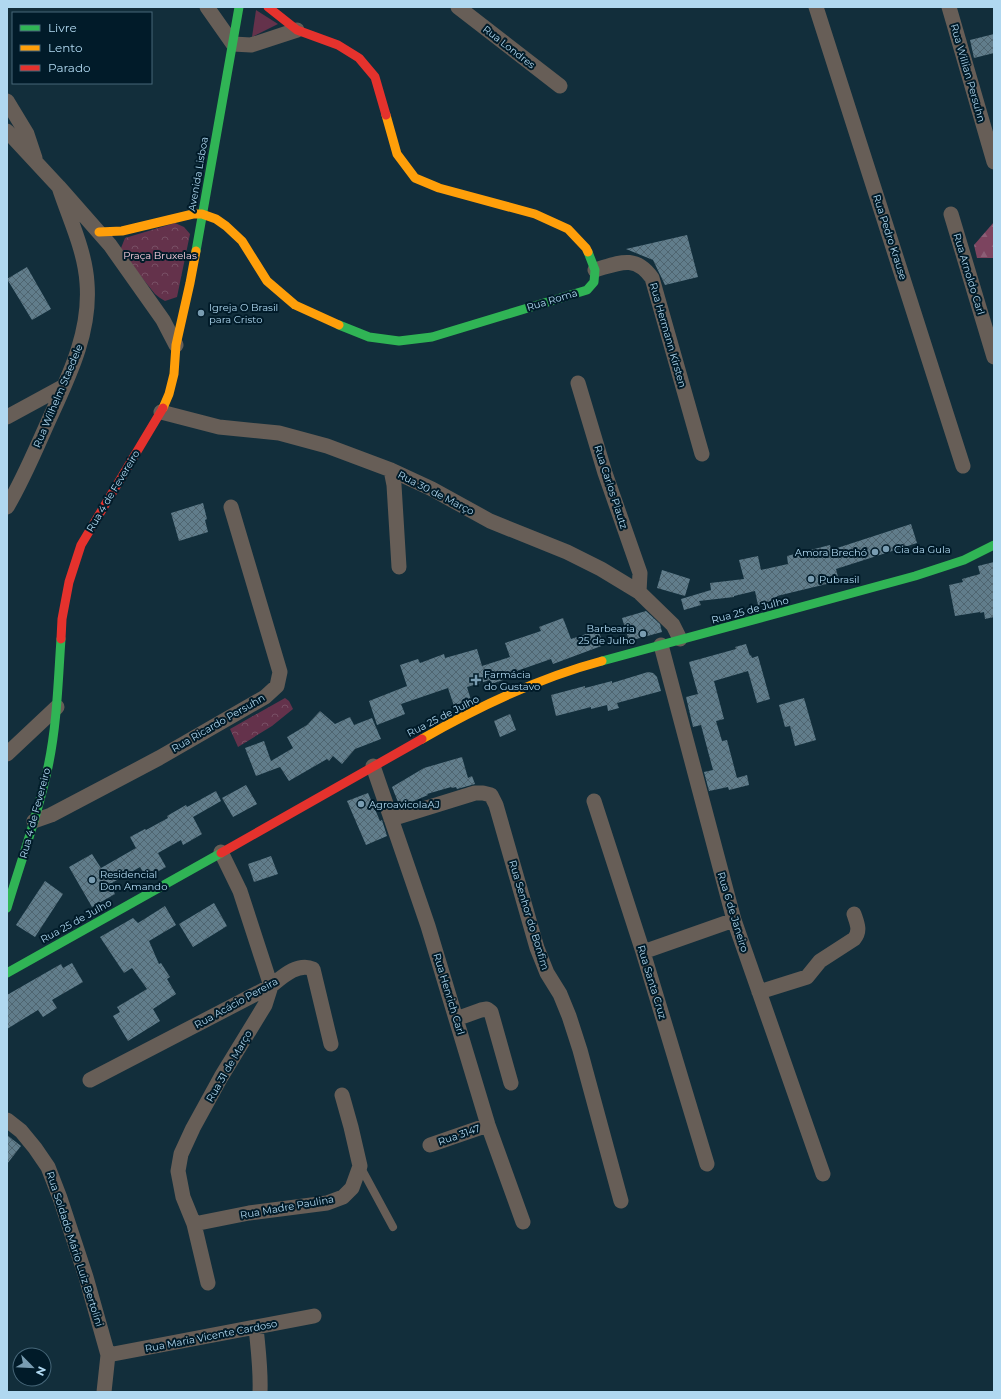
<svg xmlns="http://www.w3.org/2000/svg" width="1001" height="1399" viewBox="0 0 1001 1399" font-family="Montserrat,sans-serif">
<style>
.grass{fill:#64324b}
.forest{fill:url(#forest-firs)}
.park{fill:url(#park-crowns)}
.building{fill:url(#building-cross-hatch)}
.lines{fill:none;stroke-linecap:round;stroke-linejoin:round}
.lane{stroke:#675e57;stroke-width:8}
.street{stroke:#675e57;stroke-width:15}
.fast{stroke:#30b455;stroke-width:9}
.slow{stroke:#ff9f0a;stroke-width:9}
.jam{stroke:#e5322d;stroke-width:9}
.poi-dot{fill:#799cb1;stroke:#011b29;stroke-width:1.5}
.labels{text-anchor:middle;dominant-baseline:central;stroke-width:4;stroke-linejoin:round;paint-order:stroke}
.street-label{font-size:10px;fill:#b0d8f0;stroke:#011b29}
.park-label{font-size:10px;fill:#fdd2e1;stroke:#011b29}
.poi-label{font-size:10px;fill:#b0d8f0;stroke:#011b29;text-anchor:start}
</style>
<defs>
<pattern id="forest-firs" width="22" height="20" patternUnits="userSpaceOnUse"><rect width="22" height="20" fill="#7c445f"/><path d="M5 1l3.5 6h-7zM16 11l3.5 6h-7z" fill="#8c5e76"/></pattern>
<pattern id="park-crowns" width="20" height="18" patternUnits="userSpaceOnUse"><rect width="20" height="18" fill="#64324b"/><path d="M2 6a3 3 0 1 1 6 0M12 15a3 3 0 1 1 6 0" fill="none" stroke="#784f65"/></pattern>
<pattern id="building-cross-hatch" width="8" height="8" patternUnits="userSpaceOnUse"><rect width="8" height="8" fill="#617d8b"/><path d="M0 0l8 8M0 8l8-8" fill="none" stroke="#4f6570"/></pattern>
</defs>
<rect width="100%" height="100%" fill="#122e3b"/>
<path class="grass" d="M 256,10 L 278,24 L 252,37 Z"/>
<path class="forest" d="M 994,222 L 994,258 L 977,258 L 974,245 Z"/>
<path class="park" d="M 175,223 L 184,227 L 190,234 L 177,297 L 165,301 L 160,298 L 155,294 L 122,253 L 121,248 L 125,238 Z
M 285,698 L 289,701 L 293,709 L 272,726 L 238,747 L 230,729 Z"/>
<path class="building" d="M 994,34 L 994,53 L 974,58 L 970,40 Z
M 687,235 L 698,277 L 665,285 L 653,260 L 626,249 Z
M 27,267 L 51,309 L 32,320 L 7,279 Z
M 203,503 L 207,519 L 205,520 L 208,532 L 179,541 L 171,513 Z
M 911,524 L 917,543 L 836,569 L 839,581 L 777,596 L 778,600 L 758,605 L 755,591 L 734,596 L 734,597 L 699,601 L 701,605 L 684,610 L 681,599 L 711,590 L 710,583 L 744,579 L 739,560 L 758,556 L 761,570 L 788,564 L 787,556 L 830,545 L 831,550 Z
M 994,562 L 994,617 L 985,619 L 984,612 L 980,613 L 980,612 L 955,616 L 949,585 L 963,582 L 962,579 L 980,574 L 978,566 Z
M 662,570 L 690,579 L 685,596 L 657,588 Z
M 646,611 L 660,624 L 662,632 L 629,641 L 622,618 Z
M 563,618 L 571,639 L 598,630 L 604,645 L 553,664 L 551,659 L 502,676 L 503,680 L 491,684 L 490,680 L 467,687 L 471,700 L 454,706 L 448,688 L 401,704 L 405,714 L 377,725 L 369,701 L 407,686 L 400,665 L 418,659 L 420,663 L 444,654 L 445,658 L 477,649 L 482,666 L 510,657 L 505,643 L 541,631 L 539,627 Z
M 746,644 L 750,656 L 751,655 L 752,658 L 758,656 L 770,699 L 757,703 L 748,671 L 714,681 L 724,719 L 716,721 L 722,741 L 727,740 L 737,778 L 747,775 L 749,785 L 729,790 L 728,787 L 709,791 L 704,772 L 713,770 L 701,725 L 693,727 L 686,697 L 698,694 L 689,662 L 736,649 L 735,647 Z
M 648,672 L 653,673 L 657,677 L 661,691 L 617,703 L 619,708 L 608,711 L 607,705 L 591,709 L 591,707 L 556,716 L 551,695 L 585,686 L 585,688 L 612,681 L 612,683 Z
M 804,698 L 816,740 L 795,746 L 790,726 L 785,727 L 779,705 Z
M 320,711 L 335,724 L 350,717 L 354,725 L 372,718 L 381,739 L 355,749 L 342,764 L 333,756 L 329,761 L 327,759 L 289,781 L 280,767 L 256,776 L 245,748 L 264,741 L 271,761 L 293,748 L 287,737 L 307,725 Z
M 510,714 L 516,730 L 500,737 L 494,721 Z
M 462,757 L 468,778 L 472,776 L 475,784 L 457,789 L 456,787 L 452,788 L 451,787 L 427,794 L 428,795 L 400,807 L 392,787 L 424,768 Z
M 246,785 L 257,804 L 233,817 L 222,798 Z
M 216,791 L 221,801 L 193,817 L 202,834 L 183,845 L 181,840 L 158,853 L 166,867 L 146,878 L 140,867 L 110,884 L 115,894 L 92,907 L 69,867 L 92,854 L 101,868 L 136,848 L 130,837 L 145,829 L 146,830 L 168,818 L 167,816 L 186,805 L 187,807 Z
M 368,793 L 380,821 L 382,820 L 387,836 L 366,845 L 347,801 Z
M 271,856 L 278,874 L 254,882 L 248,864 Z
M 45,881 L 63,894 L 35,937 L 16,925 Z
M 214,903 L 227,926 L 193,947 L 179,924 Z
M 165,906 L 176,925 L 149,941 L 159,964 L 161,963 L 170,977 L 167,979 L 176,994 L 153,1009 L 160,1021 L 128,1041 L 113,1016 L 120,1012 L 117,1007 L 147,989 L 132,968 L 124,973 L 100,937 L 133,918 L 138,923 Z
M 72,963 L 83,982 L 52,1000 L 57,1008 L 43,1017 L 38,1010 L 7,1029 L 7,995 L 61,964 L 63,968 Z
M 7,1135 L 21,1146 L 7,1164 Z"/>
<g class="lines">
<path class="lane" d="M 360,1166 L 393,1227"/>
<path class="street" d="M 207,7 L 233,44 L 251,45 L 297,30
M 458,7 L 560,86
M 816,7 L 963,466
M 949,7 L 994,162
M 7,101 L 27,134 L 35,158
M 7,131 L 59,187 L 110,245 L 163,320 L 176,345
M 951,214 L 994,357
M 595,270 C 619,263 635,254 652,278 L 702,454
M 578,383 L 605,473 L 640,573 L 639,592
M 161,412 L 219,427 L 279,433 L 327,446 L 391,470 L 432,489 L 490,521 L 567,552 L 601,569 L 639,592 L 673,625 L 680,639
M 7,417 L 64,386
M 391,470 L 394,485 L 399,567
M 7,507 C 23,480 35,451 48,422 C 68,378 91,333 87,283 C 85,250 69,218 59,187
M 661,645 L 734,920 L 823,1174
M 7,754 L 57,707
M 373,766 L 428,926 L 488,1125 L 523,1222
M 594,801 L 643,952 L 707,1164
M 391,819 L 475,793 L 483,793 L 491,795 L 496,805 L 537,948 L 547,973 L 560,994 L 569,1016 L 580,1050 L 621,1201
M 34,821 L 51,815 L 159,758 L 265,697 L 277,686 L 280,672 L 231,507
M 643,952 L 734,920
M 759,992 L 807,977 L 820,961 L 854,939 C 861,931 857,923 854,914
M 456,1019 L 481,1010 L 487,1009 L 491,1012 L 511,1083
M 90,1080 L 271,986 C 282,977 298,962 313,969 L 331,1044
M 7,1120 L 21,1131 L 35,1148 L 48,1167 L 60,1198 L 86,1277 L 108,1355 L 104,1392
M 430,1145 L 488,1125
M 194,1224 L 249,1213 L 327,1203 L 343,1197 L 352,1188 L 360,1166 L 351,1127 L 342,1095
M 208,1283 L 194,1224 L 183,1197 L 178,1171 L 181,1154 L 193,1128 L 221,1077 L 265,1005 L 271,986 L 240,891 L 221,852
M 256,1327 C 258,1349 261,1370 260,1392
M 108,1355 L 314,1316"/>
<path class="fast" d="M 196,251 L 239,7
M 339,325 L 369,337 L 399,341 L 432,337 L 587,290 L 594,282 L 595,270 L 588,252
M 602,661 L 915,576 L 964,560 L 994,545
M 7,908 C 21,861 38,815 48,767 C 57,725 58,682 61,639
M 7,973 L 221,853"/>
<path class="slow" d="M 386,115 L 397,154 L 415,178 L 439,188 L 535,214 L 568,229 L 586,248 L 588,252
M 99,232 L 122,231 L 193,214 L 202,214 L 216,219 L 226,226 L 242,241 L 267,281 L 295,305 L 339,325
M 163,408 L 169,394 L 174,374 L 176,345 L 190,283 L 196,251
M 422,739 C 476,708 542,677 602,661"/>
<path class="jam" d="M 268,7 L 297,30 L 338,45 L 359,58 L 375,77 L 386,115
M 61,639 L 62,619 L 69,582 L 81,545 L 163,408
M 221,853 L 422,739"/>
</g>
<g class="poi-dot">
<circle cx="201" cy="313" r="4"/>
<circle cx="886" cy="549" r="4"/>
<circle cx="875" cy="552" r="4"/>
<circle cx="811" cy="579" r="4"/>
<circle cx="643" cy="634" r="4"/>
<path d="M474 674h4v4h4v4h-4v4h-4v-4h-4v-4h4z"/>
<circle cx="361" cy="804" r="4"/>
<circle cx="92" cy="880" r="4"/>
</g>
<g class="labels">
<g class="street-label">
<text transform="translate(509 47) rotate(38)">Rua Londres</text>
<text transform="translate(968 73) rotate(74)">Rua Willian Persuhn</text>
<text transform="translate(198 174) rotate(-80)">Avenida Lisboa</text>
<text transform="translate(890 237) rotate(72)">Rua Pedro Krause</text>
<text transform="translate(969 274) rotate(73)">Rua Arnoldo Carl</text>
<text transform="translate(552 300) rotate(-17)">Rua Roma</text>
<text transform="translate(668 335) rotate(74)">Rua Hermann Kirsten</text>
<text transform="translate(58 396) rotate(-67)">Rua Wilhelm Staedele</text>
<text transform="translate(611 487) rotate(72)">Rua Carlos Plautz</text>
<text transform="translate(113 491) rotate(-59)">Rua 4 de Fevereiro</text>
<text transform="translate(436 493) rotate(27)">Rua 30 de Março</text>
<text transform="translate(750 610) rotate(-15)">Rua 25 de Julho</text>
<text transform="translate(443 716) rotate(-27)">Rua 25 de Julho</text>
<text transform="translate(218 723) rotate(-30)">Rua Ricardo Persuhn</text>
<text transform="translate(35 813) rotate(-75)">Rua 4 de Fevereiro</text>
<text transform="translate(733 912) rotate(73)">Rua 6 de Janeiro</text>
<text transform="translate(529 915) rotate(73)">Rua Senhor do Bonfim</text>
<text transform="translate(76 921) rotate(-29)">Rua 25 de Julho</text>
<text transform="translate(652 982) rotate(73)">Rua Santa Cruz</text>
<text transform="translate(449 994) rotate(73)">Rua Henrich Carl</text>
<text transform="translate(236 1003) rotate(-29)">Rua Acácio Pereira</text>
<text transform="translate(229 1066) rotate(-60)">Rua 31 de Março</text>
<text transform="translate(459 1135) rotate(-19)">Rua 3147</text>
<text transform="translate(287 1207) rotate(-10)">Rua Madre Paulina</text>
<text transform="translate(75 1249) rotate(72)">Rua Soldado Mário Luiz Bertolini</text>
<text transform="translate(211 1336) rotate(-11)">Rua Maria Vicente Cardoso</text>
</g>
<g class="park-label">
<text x="160" y="255">Praça Bruxelas</text>
</g>
<g class="poi-label">
<text x="209" y="307">Igreja O Brasil<tspan x="209" dy="12">para Cristo</tspan></text>
<text x="894" y="549">Cia da Gula</text>
<text x="867" y="552" text-anchor="end">Amora Brechó</text>
<text x="819" y="579">Pubrasil</text>
<text x="635" y="628" text-anchor="end">Barbearia<tspan x="635" dy="12">25 de Julho</tspan></text>
<text x="484" y="674">Farmácia<tspan x="484" dy="12">do Gustavo</tspan></text>
<text x="369" y="804">AgroavicolaAJ</text>
<text x="100" y="874">Residencial<tspan x="100" dy="12">Don Amando</tspan></text>
</g>
</g>
<rect width="1001" height="1399" fill="none" stroke="#b0d8f0" stroke-width="16"/>
<rect x="12" y="12" width="140" height="72" fill="#011b29" stroke="#476779"/>
<rect x="20" y="25" width="20" height="6" fill="#30b455" stroke="#476779"/>
<text x="48" y="32" font-size="12" fill="#b0d8f0">Livre</text>
<rect x="20" y="45" width="20" height="6" fill="#ff9f0a" stroke="#476779"/>
<text x="48" y="52" font-size="12" fill="#b0d8f0">Lento</text>
<rect x="20" y="65" width="20" height="6" fill="#e5322d" stroke="#476779"/>
<text x="48" y="72" font-size="12" fill="#b0d8f0">Parado</text>
<g transform="translate(32 1367) rotate(114)"><circle r="19" fill="#011b29" stroke="#476779"/>
<path d="M0-3L7 15L0 10L-7 15Z" fill="#799cb1"/>
<text y="-6" font-size="11" font-weight="bold" text-anchor="middle" fill="#b0d8f0">N</text>
</g>
</svg>
